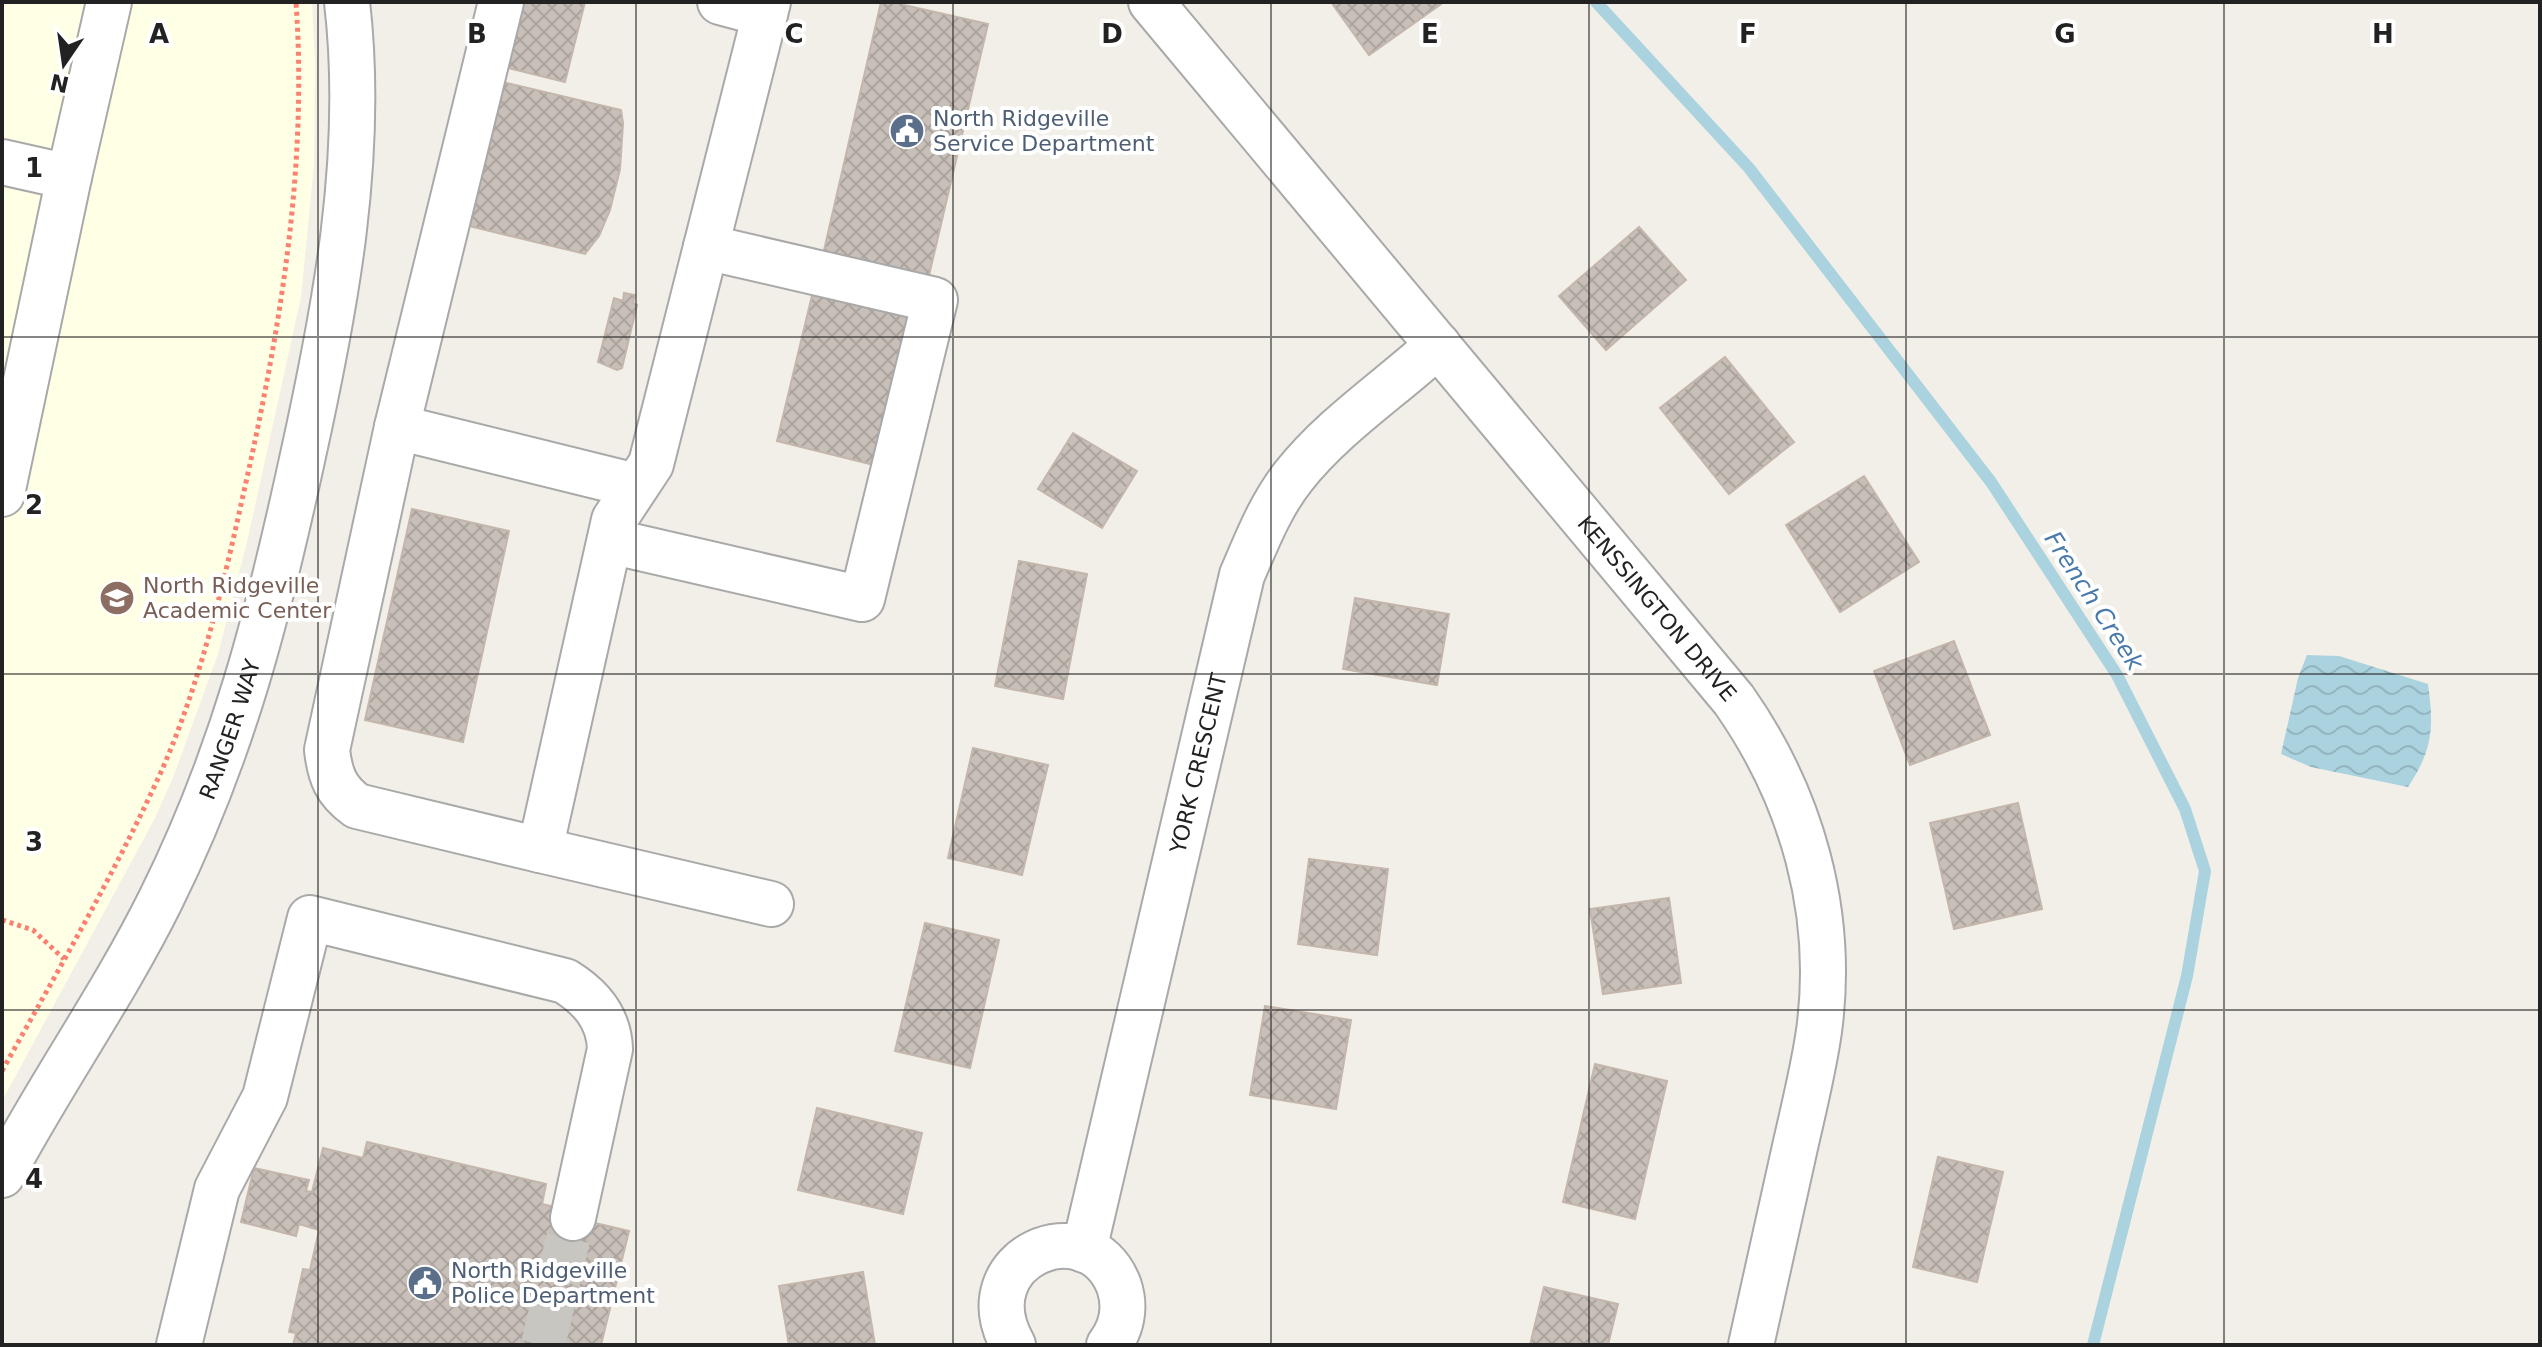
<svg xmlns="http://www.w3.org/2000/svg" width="2542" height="1347" viewBox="0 0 2542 1347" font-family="'DejaVu Sans',sans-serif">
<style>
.education{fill:#ffffe5}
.water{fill:url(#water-waves)}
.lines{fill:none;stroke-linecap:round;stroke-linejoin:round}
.stream{stroke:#aad3df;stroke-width:12}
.building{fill:url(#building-cross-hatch);stroke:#c4b6ab;stroke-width:2}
.minor-tunnel{stroke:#c8c6c1;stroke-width:44;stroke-dasharray:44 22;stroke-linecap:butt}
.minor-casing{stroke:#a9a9a9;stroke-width:48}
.path{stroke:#fa8072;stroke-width:5;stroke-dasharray:4 4;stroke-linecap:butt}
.minor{stroke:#fff;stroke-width:44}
.grid{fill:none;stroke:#222;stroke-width:2;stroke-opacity:0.55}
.labels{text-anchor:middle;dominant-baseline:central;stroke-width:8;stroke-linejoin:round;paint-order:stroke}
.service-label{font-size:22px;fill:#4e5e75;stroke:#fff;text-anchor:start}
.education-label{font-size:22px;fill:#785e54;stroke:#fff;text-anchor:start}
.street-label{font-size:22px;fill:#222;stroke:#fff}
.water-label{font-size:24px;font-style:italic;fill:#4a7aab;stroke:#fff}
.grid-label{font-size:26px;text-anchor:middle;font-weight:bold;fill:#222;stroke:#fff;stroke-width:8;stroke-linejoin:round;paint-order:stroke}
</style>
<defs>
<pattern id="water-waves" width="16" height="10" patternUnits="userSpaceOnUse" patternTransform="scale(2)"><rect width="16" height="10" fill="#aad3df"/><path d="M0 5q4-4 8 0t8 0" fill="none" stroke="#92b5bf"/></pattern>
<pattern id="building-cross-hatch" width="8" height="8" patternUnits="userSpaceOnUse" patternTransform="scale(2)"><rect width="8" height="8" fill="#c7bfb8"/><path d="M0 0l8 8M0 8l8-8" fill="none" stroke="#aba49e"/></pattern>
</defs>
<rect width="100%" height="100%" fill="#f2efe9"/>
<path class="education" d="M 2,2 L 312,2 L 315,62 L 314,165 L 301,297 L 247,542 L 218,654 L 174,775 L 155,818 L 2,1101 Z"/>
<path class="water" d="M 2307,655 L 2339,656 L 2428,684 C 2434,728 2433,749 2408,787 L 2311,767 L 2281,754 L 2298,678 Z"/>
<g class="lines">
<path class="stream" d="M 1596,2 L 1749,168 L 1991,482 L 2117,675 L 2185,809 L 2205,871 L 2187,976 L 2093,1345"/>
</g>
<path class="building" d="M 519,2 L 585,2 L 565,82 L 504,67 Z
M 881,2 L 904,2 L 904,5 L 988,24 L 927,284 L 822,259 Z
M 1331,2 L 1444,2 L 1369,55 Z
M 494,80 L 621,110 L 623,123 L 620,169 L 610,210 L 599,236 L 585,254 L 461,224 Z
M 1639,227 L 1686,280 L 1606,350 L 1559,296 Z
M 815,283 L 915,306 L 878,466 L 777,441 Z
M 624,293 L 635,295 L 633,303 L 637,305 L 622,368 L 617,370 L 598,362 L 614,298 L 623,301 Z
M 1725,357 L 1794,442 L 1729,494 L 1660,408 Z
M 1073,433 L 1137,471 L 1102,528 L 1038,489 Z
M 1864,476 L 1919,562 L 1840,612 L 1786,525 Z
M 412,509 L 509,531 L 463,742 L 365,720 Z
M 1019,561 L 1087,574 L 1063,699 L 995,686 Z
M 1355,598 L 1449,614 L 1437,685 L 1343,669 Z
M 1954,641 L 1990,735 L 1910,765 L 1874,671 Z
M 973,748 L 1048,765 L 1022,875 L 948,858 Z
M 2018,803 L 2042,909 L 1954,929 L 1930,823 Z
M 1309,859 L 1388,869 L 1377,955 L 1298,944 Z
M 1669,898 L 1681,983 L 1603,994 L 1590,909 Z
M 925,923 L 999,940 L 970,1068 L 895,1051 Z
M 1265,1006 L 1351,1020 L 1336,1109 L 1250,1095 Z
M 1595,1064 L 1667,1081 L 1635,1219 L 1563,1202 Z
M 817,1108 L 922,1133 L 903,1214 L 798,1190 Z
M 367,1142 L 546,1184 L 542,1204 L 559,1208 L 557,1214 L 629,1231 L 601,1345 L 293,1345 L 296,1333 L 289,1332 L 303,1269 L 310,1270 L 319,1230 L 299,1224 L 296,1236 L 241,1222 L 254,1168 L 309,1180 L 306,1191 L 312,1192 L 323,1148 L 363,1158 Z
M 1938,1157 L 2003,1172 L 1977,1282 L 1913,1267 Z
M 863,1272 L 875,1345 L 789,1345 L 779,1286 Z
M 1544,1287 L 1618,1304 L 1608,1345 L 1530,1345 Z"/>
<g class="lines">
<path class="minor-tunnel" d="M 543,1345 L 573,1218"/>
<defs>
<g id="minor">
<path d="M 720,2 L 765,14"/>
<path id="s1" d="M 1151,2 L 1734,700 C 1802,797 1835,913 1819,1031 C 1813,1073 1802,1115 1793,1156 C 1779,1219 1765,1282 1751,1345"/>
<path d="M 2,162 L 69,177 L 2,494"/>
<path d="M 69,177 L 109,2"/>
<path d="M 397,427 L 501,2"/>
<path d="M 636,486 L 397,427 L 327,750 C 330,776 336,791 357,806 L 540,850 L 614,520 L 651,464 L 768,2"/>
<path d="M 610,541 L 862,599 L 935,300 L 706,247"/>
<path d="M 540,850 L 771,904"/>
<path id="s2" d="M 2,1175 C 52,1081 114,994 161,899 C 233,754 268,616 302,460 C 335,311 365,155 347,2"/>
<path id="s3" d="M 1084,1250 L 1242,575 C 1256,543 1270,506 1293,477 C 1333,426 1390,389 1438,345"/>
<path d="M 179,1345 L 217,1189 L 265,1097 L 310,918 L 565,981 C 591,997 609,1018 610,1049 L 573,1218"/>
<path d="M 1013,1345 C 964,1258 1088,1205 1119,1286 C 1126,1307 1122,1328 1109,1345"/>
</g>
</defs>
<use href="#minor" class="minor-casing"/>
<path class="path" d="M 2,920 L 33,930 L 64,959
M 2,1071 C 57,972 114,875 161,772 C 199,686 222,591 242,500 C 279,337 308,170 296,2"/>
<use href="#minor" class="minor"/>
</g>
<path class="grid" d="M 318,2 L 318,1345M 636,2 L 636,1345M 953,2 L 953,1345M 1271,2 L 1271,1345M 1589,2 L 1589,1345M 1906,2 L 1906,1345M 2224,2 L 2224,1345M 2,337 L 2540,337M 2,674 L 2540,674M 2,1010 L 2540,1010"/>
<defs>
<symbol id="civic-disc" viewBox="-11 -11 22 22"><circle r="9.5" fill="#5c6f8a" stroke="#fff"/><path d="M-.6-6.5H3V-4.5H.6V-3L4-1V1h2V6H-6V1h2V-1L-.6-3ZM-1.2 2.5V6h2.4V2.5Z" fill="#fff"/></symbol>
<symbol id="school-disc" viewBox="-11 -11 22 22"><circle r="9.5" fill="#8d6e63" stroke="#fff"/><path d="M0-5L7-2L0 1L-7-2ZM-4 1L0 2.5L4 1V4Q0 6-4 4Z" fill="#fff"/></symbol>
</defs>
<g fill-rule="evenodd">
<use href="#civic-disc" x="887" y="111" width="40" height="40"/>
<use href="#school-disc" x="97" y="578" width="40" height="40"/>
<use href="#civic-disc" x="405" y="1263" width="40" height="40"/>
</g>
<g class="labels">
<g class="service-label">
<text x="933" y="118">North Ridgeville<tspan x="933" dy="25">Service Department</tspan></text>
<text x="451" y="1270">North Ridgeville<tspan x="451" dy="25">Police Department</tspan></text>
</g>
<g class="education-label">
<text x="143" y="585">North Ridgeville<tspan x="143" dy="25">Academic Center</tspan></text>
</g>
<g class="street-label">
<text stroke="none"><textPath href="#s1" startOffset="790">KENSSINGTON DRIVE</textPath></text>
<text stroke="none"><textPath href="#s2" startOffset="502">RANGER WAY</textPath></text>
<text stroke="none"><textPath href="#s3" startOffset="500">YORK CRESCENT</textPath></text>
</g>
<g class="water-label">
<text transform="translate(2094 601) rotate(57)">French Creek</text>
</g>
</g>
<g class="grid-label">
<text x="159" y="43">A</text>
<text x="477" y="43">B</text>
<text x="794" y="43">C</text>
<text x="1112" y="43">D</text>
<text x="1430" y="43">E</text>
<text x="1748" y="43">F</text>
<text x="2065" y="43">G</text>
<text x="2383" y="43">H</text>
<text x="34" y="177">1</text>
<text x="34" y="514">2</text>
<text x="34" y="851">3</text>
<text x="34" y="1188">4</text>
</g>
<rect width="2542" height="1347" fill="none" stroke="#222222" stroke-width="8"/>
<g transform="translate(64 64) rotate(193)" stroke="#ffffff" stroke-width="6" paint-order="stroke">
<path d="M0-6L14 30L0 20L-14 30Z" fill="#222222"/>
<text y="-12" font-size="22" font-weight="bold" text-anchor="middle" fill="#222222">N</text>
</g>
</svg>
